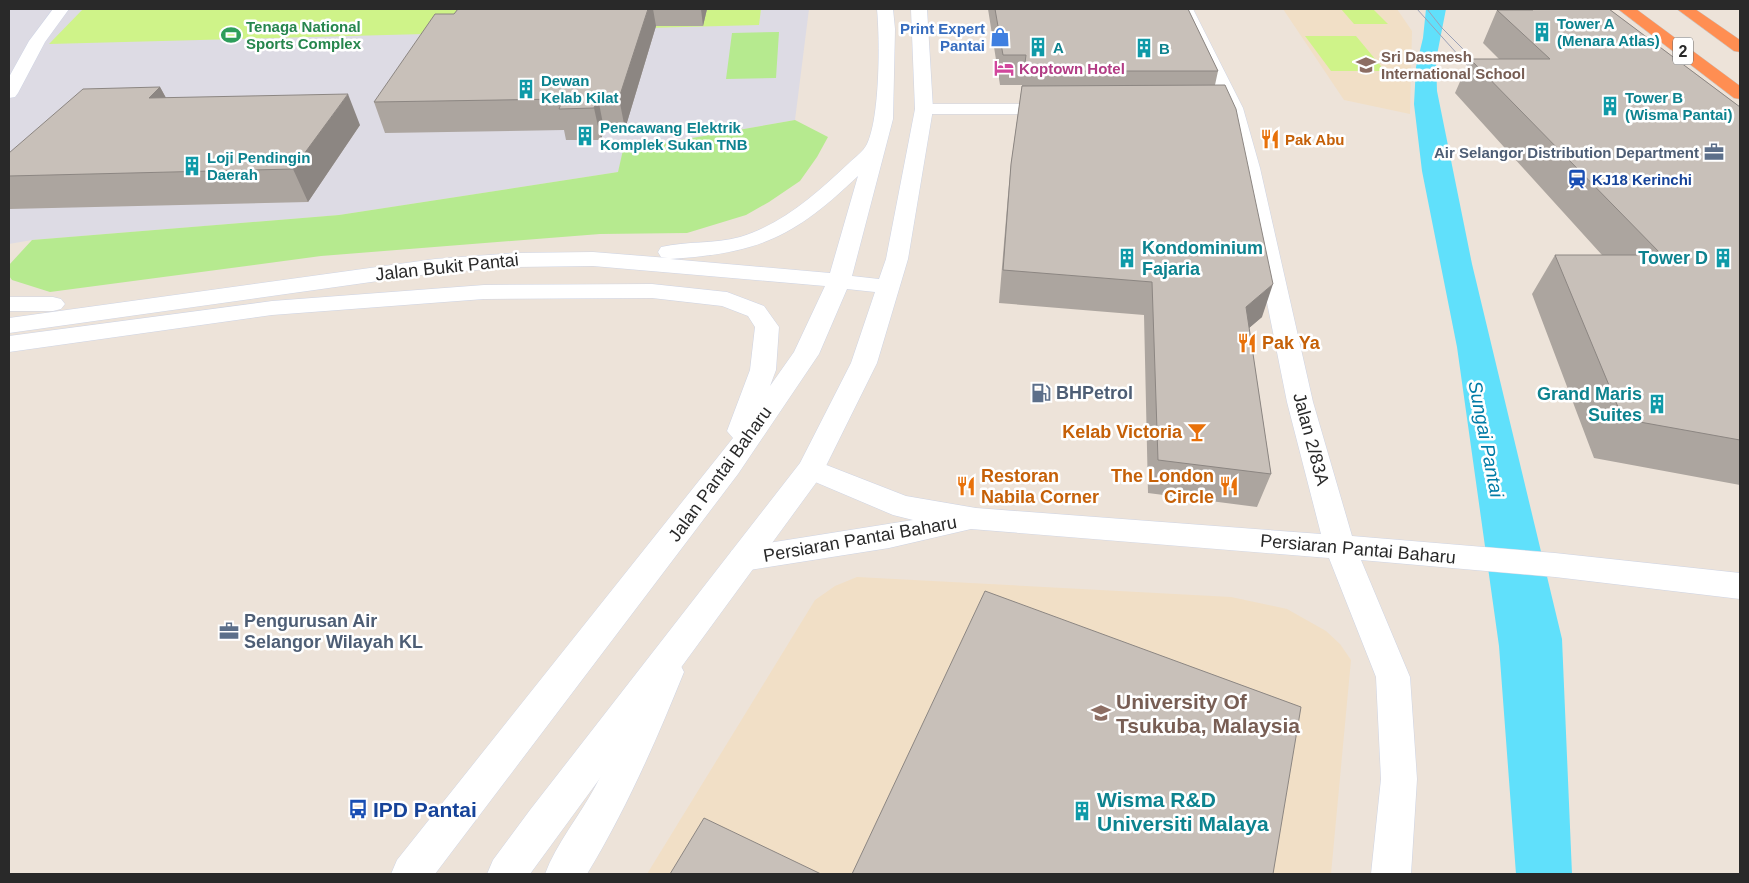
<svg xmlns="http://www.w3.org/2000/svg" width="1749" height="883" viewBox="0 0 1749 883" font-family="Arial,sans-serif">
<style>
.industrial{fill:#dddbe4}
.education{fill:#f1dfc6}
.green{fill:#b6ea8f}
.pitch{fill:#cff389}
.water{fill:#60e0fb}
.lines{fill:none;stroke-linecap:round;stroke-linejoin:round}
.street-casing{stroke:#ced4e4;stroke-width:1}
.secondary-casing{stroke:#ced4e4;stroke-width:1}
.highway-casing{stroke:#c7c7c7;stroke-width:1}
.street{fill:#fff;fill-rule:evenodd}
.secondary{fill:#fff;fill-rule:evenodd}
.highway{fill:#ff8e52;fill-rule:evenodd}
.tram{stroke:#9ba1b6;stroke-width:1}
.wall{fill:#aca59f}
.shaded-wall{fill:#8c8682}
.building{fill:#c8c0b9;stroke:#8c8682}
.labels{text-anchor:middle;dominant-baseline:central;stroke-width:5;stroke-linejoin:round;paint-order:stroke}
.far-culture-label{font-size:15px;font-weight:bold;fill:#0d838f;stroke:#fff;text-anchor:start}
.far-leisure-label{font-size:15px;font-weight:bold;fill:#27864d;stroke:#fff;text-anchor:start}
.far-shop-label{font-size:15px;font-weight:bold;fill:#366cbe;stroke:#fff;text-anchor:end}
.far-education-label{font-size:15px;font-weight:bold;fill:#785e54;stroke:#fff;text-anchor:start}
.far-hotel-label{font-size:15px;font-weight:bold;fill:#b23c85;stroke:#fff;text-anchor:start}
.far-food-label{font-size:15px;font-weight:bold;fill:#c56008;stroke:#fff;text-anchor:start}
.far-service-label{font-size:15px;font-weight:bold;fill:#4e5e75;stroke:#fff;text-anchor:end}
.far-transit-label{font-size:15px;font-weight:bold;fill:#164399;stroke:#fff;text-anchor:start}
.shield{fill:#fff;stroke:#696969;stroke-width:1}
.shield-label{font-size:16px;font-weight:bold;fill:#292929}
.culture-label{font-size:18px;font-weight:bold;fill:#0d838f;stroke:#fff;text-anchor:end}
.street-label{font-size:18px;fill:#292929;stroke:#fff}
.food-label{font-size:18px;font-weight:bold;fill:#c56008;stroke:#fff;text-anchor:start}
.service-label{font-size:18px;font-weight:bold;fill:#4e5e75;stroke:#fff;text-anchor:start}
.water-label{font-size:19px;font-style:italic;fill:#007ba6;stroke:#fff}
.near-education-label{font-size:21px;font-weight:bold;fill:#785e54;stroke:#fff;text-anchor:start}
.near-culture-label{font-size:21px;font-weight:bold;fill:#0d838f;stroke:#fff;text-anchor:start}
.near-transit-label{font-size:21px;font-weight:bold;fill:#164399;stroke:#fff;text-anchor:start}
</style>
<rect width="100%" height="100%" fill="#ede3d9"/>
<path class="industrial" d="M 9,9 L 809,9 L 795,120 L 624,150 L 618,172 L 339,215 L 32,240 L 9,244 Z"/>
<path class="education" d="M 1283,9 L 1397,9 L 1412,31 L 1410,114 L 1344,100 Z
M 857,577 L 1231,597 L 1287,609 L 1326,631 L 1340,644 L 1351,660 L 1331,874 L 647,874 L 815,600 L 835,586 Z"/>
<path class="green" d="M 779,32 L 776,78 L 726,79 L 732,33 Z
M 795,120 L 828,137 L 817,157 L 800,181 L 769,202 L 746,215 L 687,233 L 600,234 L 321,256 L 50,292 L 12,280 L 9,276 L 9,265 L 32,240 L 339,215 L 618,172 L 623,150 Z"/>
<path class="pitch" d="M 83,9 L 761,9 L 759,25 L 49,44 Z
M 1341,9 L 1373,9 L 1388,24 L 1354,24 Z
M 1305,36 L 1356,36 L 1385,71 L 1331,71 Z"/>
<path class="water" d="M 1426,9 L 1446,9 L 1436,60 L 1437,91 L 1472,264 L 1562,639 L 1572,874 L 1516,874 L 1499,646 L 1457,347 L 1422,171 L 1414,104 L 1416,67 L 1423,38 Z"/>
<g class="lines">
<defs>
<path id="street" d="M 53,9 L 69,9 L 45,42 L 18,93 L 15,97 L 9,98 L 9,77 L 29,41 Z
M 1177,9 L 1193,9 L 1243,108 L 1260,168 L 1313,402 L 1352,536 L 1555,553 L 1740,573 L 1740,599 L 1555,577 L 1361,560 L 1410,677 L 1417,779 L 1411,874 L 1371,874 L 1381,779 L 1376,677 L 1329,558 L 971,529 L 889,548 L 743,571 L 732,568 L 728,559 L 732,550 L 743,547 L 913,520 L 893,515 L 801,476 L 797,469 L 801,462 L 811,459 L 906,496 L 976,508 L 1321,534 L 1287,402 L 1240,168 L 1225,108 Z
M 924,104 L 1055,104 L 1061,105 L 1064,109 L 1061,113 L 1055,114 L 924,114 L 918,113 L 915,109 L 918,105 Z
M 667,657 L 679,662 L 684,672 C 656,741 626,810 587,874 L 545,874 C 556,844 580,815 595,787 C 617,746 635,704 655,662 Z"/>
<path id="secondary" d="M 877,9 L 893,9 L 895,29 L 893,119 L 852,276 L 879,279 L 886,259 L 915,109 L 911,9 L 927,9 L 933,109 L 908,259 L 877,363 L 821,476 L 530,874 L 487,874 L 493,860 L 530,810 L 800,463 L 851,363 L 875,292 L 847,289 L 819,354 L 738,474 L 435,874 L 391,874 L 397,860 L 733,438 L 727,431 L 750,370 L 755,327 L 748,316 L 722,306 L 652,298 L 484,299 L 272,315 L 9,352 L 9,336 L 272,301 L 484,285 L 652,284 L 727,292 L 764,306 L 779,327 L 776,370 L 770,386 L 794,352 L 825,286 L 593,266 L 515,267 L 435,273 L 9,333 L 9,318 L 435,259 L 515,253 L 593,252 L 668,258 L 661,257 L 658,252 L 661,247 C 687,241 714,244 740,237 C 783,224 817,193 849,163 C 854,158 864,151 867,144 C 880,117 880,40 877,9 ZM 858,176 L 830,273 L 670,259 C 760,253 794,237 858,176 Z
M 9,297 L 53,297 L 61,299 L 65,304 L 61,309 L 53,311 L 9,311 Z"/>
<path id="highway" d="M 1618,9 L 1636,9 L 1740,86 L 1740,99 L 1734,98 Z
M 1677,9 L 1695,9 L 1740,40 L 1740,52 L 1734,51 Z"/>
</defs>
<use href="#street" class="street-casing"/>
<use href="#secondary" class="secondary-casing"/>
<use href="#highway" class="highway-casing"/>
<use href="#street" class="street"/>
<use href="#secondary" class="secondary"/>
<use href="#highway" class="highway"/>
<path class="tram" d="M 1417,9 L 1477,76
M 1427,9 L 1442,28 L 1483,69"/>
</g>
<path class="wall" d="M 458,9 L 707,9 L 703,26 L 656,26 L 625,129 L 604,129 L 601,140 L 566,140 L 564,130 L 385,133 L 374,102 L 454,14 Z
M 988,9 L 1188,9 L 1218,71 L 1215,85 L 1262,317 L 1249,328 L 1271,474 L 1257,507 L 1148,493 L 1144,315 L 999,303 L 1008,195 L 1011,164 L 1022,85 L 1000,85 Z
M 1505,9 L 1609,9 L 1740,107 L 1740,485 L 1594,458 L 1532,294 L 1555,255 L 1602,255 L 1455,93 L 1470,59 L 1499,59 L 1483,43 L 1497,10 L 1506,10 Z
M 160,87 L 166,98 L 360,125 L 308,202 L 9,209 L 9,153 Z"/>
<path class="shaded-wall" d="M 648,9 L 653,9 L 656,26 L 625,129 L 619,98 Z
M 701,9 L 707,9 L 703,26 Z
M 160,87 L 177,118 L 149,98 Z
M 348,94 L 360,125 L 308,202 L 293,169 Z
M 598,98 L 604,129 L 601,140 L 594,108 Z
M 1273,284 L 1262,317 L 1235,340 L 1246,307 Z"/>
<path class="building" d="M 458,9 L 648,9 L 619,98 L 598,98 L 594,108 L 559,109 L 563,99 L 374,102 L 435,14 L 454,14 Z
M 995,9 L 1188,9 L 1218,71 L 1024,71 L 1026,55 L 1003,55 Z
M 1532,9 L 1609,9 L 1740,107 L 1740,440 L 1623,419 L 1555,255 L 1662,255 L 1470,59 L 1550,59 L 1497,10 L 1533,10 Z
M 1225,85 L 1236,109 L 1273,284 L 1246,307 L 1271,474 L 1158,460 L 1152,282 L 1003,270 L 1011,164 L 1022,86 Z
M 160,87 L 149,98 L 348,94 L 293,169 L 9,176 L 9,153 L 83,89 Z
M 985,591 L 1301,707 L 1273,874 L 852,874 Z
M 704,818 L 821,874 L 670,874 Z"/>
<defs>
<symbol id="building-bare" viewBox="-9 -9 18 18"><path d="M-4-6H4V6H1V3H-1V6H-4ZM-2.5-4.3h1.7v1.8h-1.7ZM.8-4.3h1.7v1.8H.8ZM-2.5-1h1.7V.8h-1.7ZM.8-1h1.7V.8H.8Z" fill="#0f9aa8" stroke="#fff" stroke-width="2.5" paint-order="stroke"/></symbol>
<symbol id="stadium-bare" viewBox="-9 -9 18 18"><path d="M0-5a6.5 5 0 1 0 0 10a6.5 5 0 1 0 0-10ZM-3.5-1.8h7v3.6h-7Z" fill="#2e9e5b" stroke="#fff" stroke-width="2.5" paint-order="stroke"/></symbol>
<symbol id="shop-bare" viewBox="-9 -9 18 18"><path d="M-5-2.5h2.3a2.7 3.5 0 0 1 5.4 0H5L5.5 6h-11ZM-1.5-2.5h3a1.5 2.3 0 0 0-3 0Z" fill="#3f7fe0" stroke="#fff" stroke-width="2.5" paint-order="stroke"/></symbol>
<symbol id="school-bare" viewBox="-9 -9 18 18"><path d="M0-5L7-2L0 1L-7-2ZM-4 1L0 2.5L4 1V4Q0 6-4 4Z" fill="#8d6e63" stroke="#fff" stroke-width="2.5" paint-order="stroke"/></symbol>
<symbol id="hotel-bare" viewBox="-9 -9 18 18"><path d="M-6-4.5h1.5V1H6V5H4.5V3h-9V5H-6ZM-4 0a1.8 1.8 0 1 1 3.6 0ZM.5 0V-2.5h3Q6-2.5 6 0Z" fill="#d1479c" stroke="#fff" stroke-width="2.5" paint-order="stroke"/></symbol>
<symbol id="restaurant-bare" viewBox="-9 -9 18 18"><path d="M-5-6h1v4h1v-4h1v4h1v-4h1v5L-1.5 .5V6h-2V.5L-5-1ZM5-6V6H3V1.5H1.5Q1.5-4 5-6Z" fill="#e8710a" stroke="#fff" stroke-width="2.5" paint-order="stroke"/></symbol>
<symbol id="office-bare" viewBox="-9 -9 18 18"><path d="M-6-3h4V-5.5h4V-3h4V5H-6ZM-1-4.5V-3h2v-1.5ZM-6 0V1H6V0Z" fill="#5c6f8a" stroke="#fff" stroke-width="2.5" paint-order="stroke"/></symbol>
<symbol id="station-bare" viewBox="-9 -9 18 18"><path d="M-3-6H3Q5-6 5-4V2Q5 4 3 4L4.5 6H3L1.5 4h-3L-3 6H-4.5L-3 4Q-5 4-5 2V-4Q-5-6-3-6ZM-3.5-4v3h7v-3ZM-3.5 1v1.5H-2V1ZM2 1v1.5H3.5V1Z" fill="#1a4fb4" stroke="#fff" stroke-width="2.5" paint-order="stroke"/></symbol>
<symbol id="fuel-bare" viewBox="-9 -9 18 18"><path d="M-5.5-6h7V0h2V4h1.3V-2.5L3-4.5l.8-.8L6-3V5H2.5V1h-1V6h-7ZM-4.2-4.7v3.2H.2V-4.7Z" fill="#5c6f8a" stroke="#fff" stroke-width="2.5" paint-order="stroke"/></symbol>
<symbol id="bar-bare" viewBox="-9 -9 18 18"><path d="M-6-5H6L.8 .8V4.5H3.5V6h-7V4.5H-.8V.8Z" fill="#e8710a" stroke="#fff" stroke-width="2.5" paint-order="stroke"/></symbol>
<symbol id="university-bare" viewBox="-9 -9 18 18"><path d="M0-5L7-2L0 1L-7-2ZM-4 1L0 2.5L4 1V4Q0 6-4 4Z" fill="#8d6e63" stroke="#fff" stroke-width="2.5" paint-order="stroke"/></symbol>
<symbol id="bus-bare" viewBox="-9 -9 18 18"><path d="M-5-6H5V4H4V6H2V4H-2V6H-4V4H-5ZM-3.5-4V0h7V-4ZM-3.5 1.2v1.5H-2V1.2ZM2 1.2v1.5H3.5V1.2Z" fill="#1a4fb4" stroke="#fff" stroke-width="2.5" paint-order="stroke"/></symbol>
</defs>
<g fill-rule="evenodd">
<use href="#building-bare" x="1528" y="18" width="28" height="28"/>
<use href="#stadium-bare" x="217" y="21" width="28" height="28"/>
<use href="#shop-bare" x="986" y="23" width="28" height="28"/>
<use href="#building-bare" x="1024" y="33" width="28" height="28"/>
<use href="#building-bare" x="1130" y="34" width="28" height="28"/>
<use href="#school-bare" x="1352" y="51" width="28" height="28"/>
<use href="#hotel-bare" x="990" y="54" width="28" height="28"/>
<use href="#building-bare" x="512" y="75" width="28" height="28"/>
<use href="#building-bare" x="1596" y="92" width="28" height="28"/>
<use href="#building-bare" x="571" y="122" width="28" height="28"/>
<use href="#restaurant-bare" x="1256" y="125" width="28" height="28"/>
<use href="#office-bare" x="1700" y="138" width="28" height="28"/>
<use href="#building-bare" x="178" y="152" width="28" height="28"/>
<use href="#station-bare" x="1563" y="165" width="28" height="28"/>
<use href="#building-bare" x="1113" y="244" width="28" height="28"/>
<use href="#building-bare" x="1709" y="244" width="28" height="28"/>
<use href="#restaurant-bare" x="1233" y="329" width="28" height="28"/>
<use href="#fuel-bare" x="1027" y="379" width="28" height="28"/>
<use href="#building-bare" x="1643" y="390" width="28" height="28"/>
<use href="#bar-bare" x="1183" y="418" width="28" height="28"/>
<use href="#restaurant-bare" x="952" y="472" width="28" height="28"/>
<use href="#restaurant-bare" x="1215" y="472" width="28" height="28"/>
<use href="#office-bare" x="215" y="617" width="28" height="28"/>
<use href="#university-bare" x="1087" y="699" width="28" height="28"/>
<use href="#bus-bare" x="344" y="795" width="28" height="28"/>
<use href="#building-bare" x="1068" y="797" width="28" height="28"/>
</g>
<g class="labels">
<g class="far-culture-label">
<text x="1557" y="23">Tower A<tspan x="1557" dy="17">(Menara Atlas)</tspan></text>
<text x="1053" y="47">A</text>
<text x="1159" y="48">B</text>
<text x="541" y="80">Dewan<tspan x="541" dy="17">Kelab Kilat</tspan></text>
<text x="1625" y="97">Tower B<tspan x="1625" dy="17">(Wisma Pantai)</tspan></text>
<text x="600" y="127">Pencawang Elektrik<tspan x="600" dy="17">Komplek Sukan TNB</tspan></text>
<text x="207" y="157">Loji Pendingin<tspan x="207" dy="17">Daerah</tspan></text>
</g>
<g class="far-leisure-label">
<text x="246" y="26">Tenaga National<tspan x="246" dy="17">Sports Complex</tspan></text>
</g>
<g class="far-shop-label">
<text x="985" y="28">Print Expert<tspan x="985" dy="17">Pantai</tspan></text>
</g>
<g class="far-education-label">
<text x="1381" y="56">Sri Dasmesh<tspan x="1381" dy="17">International School</tspan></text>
</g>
<g class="far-hotel-label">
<text x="1019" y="68">Koptown Hotel</text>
</g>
<g class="far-food-label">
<text x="1285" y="139">Pak Abu</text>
</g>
<g class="far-service-label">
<text x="1699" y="152">Air Selangor Distribution Department</text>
</g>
<g class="far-transit-label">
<text x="1592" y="179">KJ18 Kerinchi</text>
</g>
<rect class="shield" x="1673" y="37.5" width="20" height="27" rx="4"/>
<g class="shield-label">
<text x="1683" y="51">2</text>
</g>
<g class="culture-label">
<text x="1142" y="248" text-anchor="start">Kondominium<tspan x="1142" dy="21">Fajaria</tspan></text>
<text x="1708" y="258">Tower D</text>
<text x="1642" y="394">Grand Maris<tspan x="1642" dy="21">Suites</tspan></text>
</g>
<g class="street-label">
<text transform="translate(447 267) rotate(-6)">Jalan Bukit Pantai</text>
<text transform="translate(1311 439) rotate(75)">Jalan 2/83A</text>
<text transform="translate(720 474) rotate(-54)">Jalan Pantai Baharu</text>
<text transform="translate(860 539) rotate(-10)">Persiaran Pantai Baharu</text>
<text transform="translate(1358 549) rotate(5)">Persiaran Pantai Baharu</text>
</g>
<g class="food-label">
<text x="1262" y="343">Pak Ya</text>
<text x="1182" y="432" text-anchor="end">Kelab Victoria</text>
<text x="981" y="476">Restoran<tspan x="981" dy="21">Nabila Corner</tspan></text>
<text x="1214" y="476" text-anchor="end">The London<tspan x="1214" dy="21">Circle</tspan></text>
</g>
<g class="service-label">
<text x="1056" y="393">BHPetrol</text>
<text x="244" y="621">Pengurusan Air<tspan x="244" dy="21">Selangor Wilayah KL</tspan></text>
</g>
<g class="water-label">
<text transform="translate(1486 439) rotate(79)">Sungai Pantai</text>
</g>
<g class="near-education-label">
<text x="1116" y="701">University Of<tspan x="1116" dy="24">Tsukuba, Malaysia</tspan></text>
</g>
<g class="near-culture-label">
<text x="1097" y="799">Wisma R&amp;D<tspan x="1097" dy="24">Universiti Malaya</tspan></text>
</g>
<g class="near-transit-label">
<text x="373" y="809">IPD Pantai</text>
</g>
</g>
<rect width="1749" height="883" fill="none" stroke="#292929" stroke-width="20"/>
</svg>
